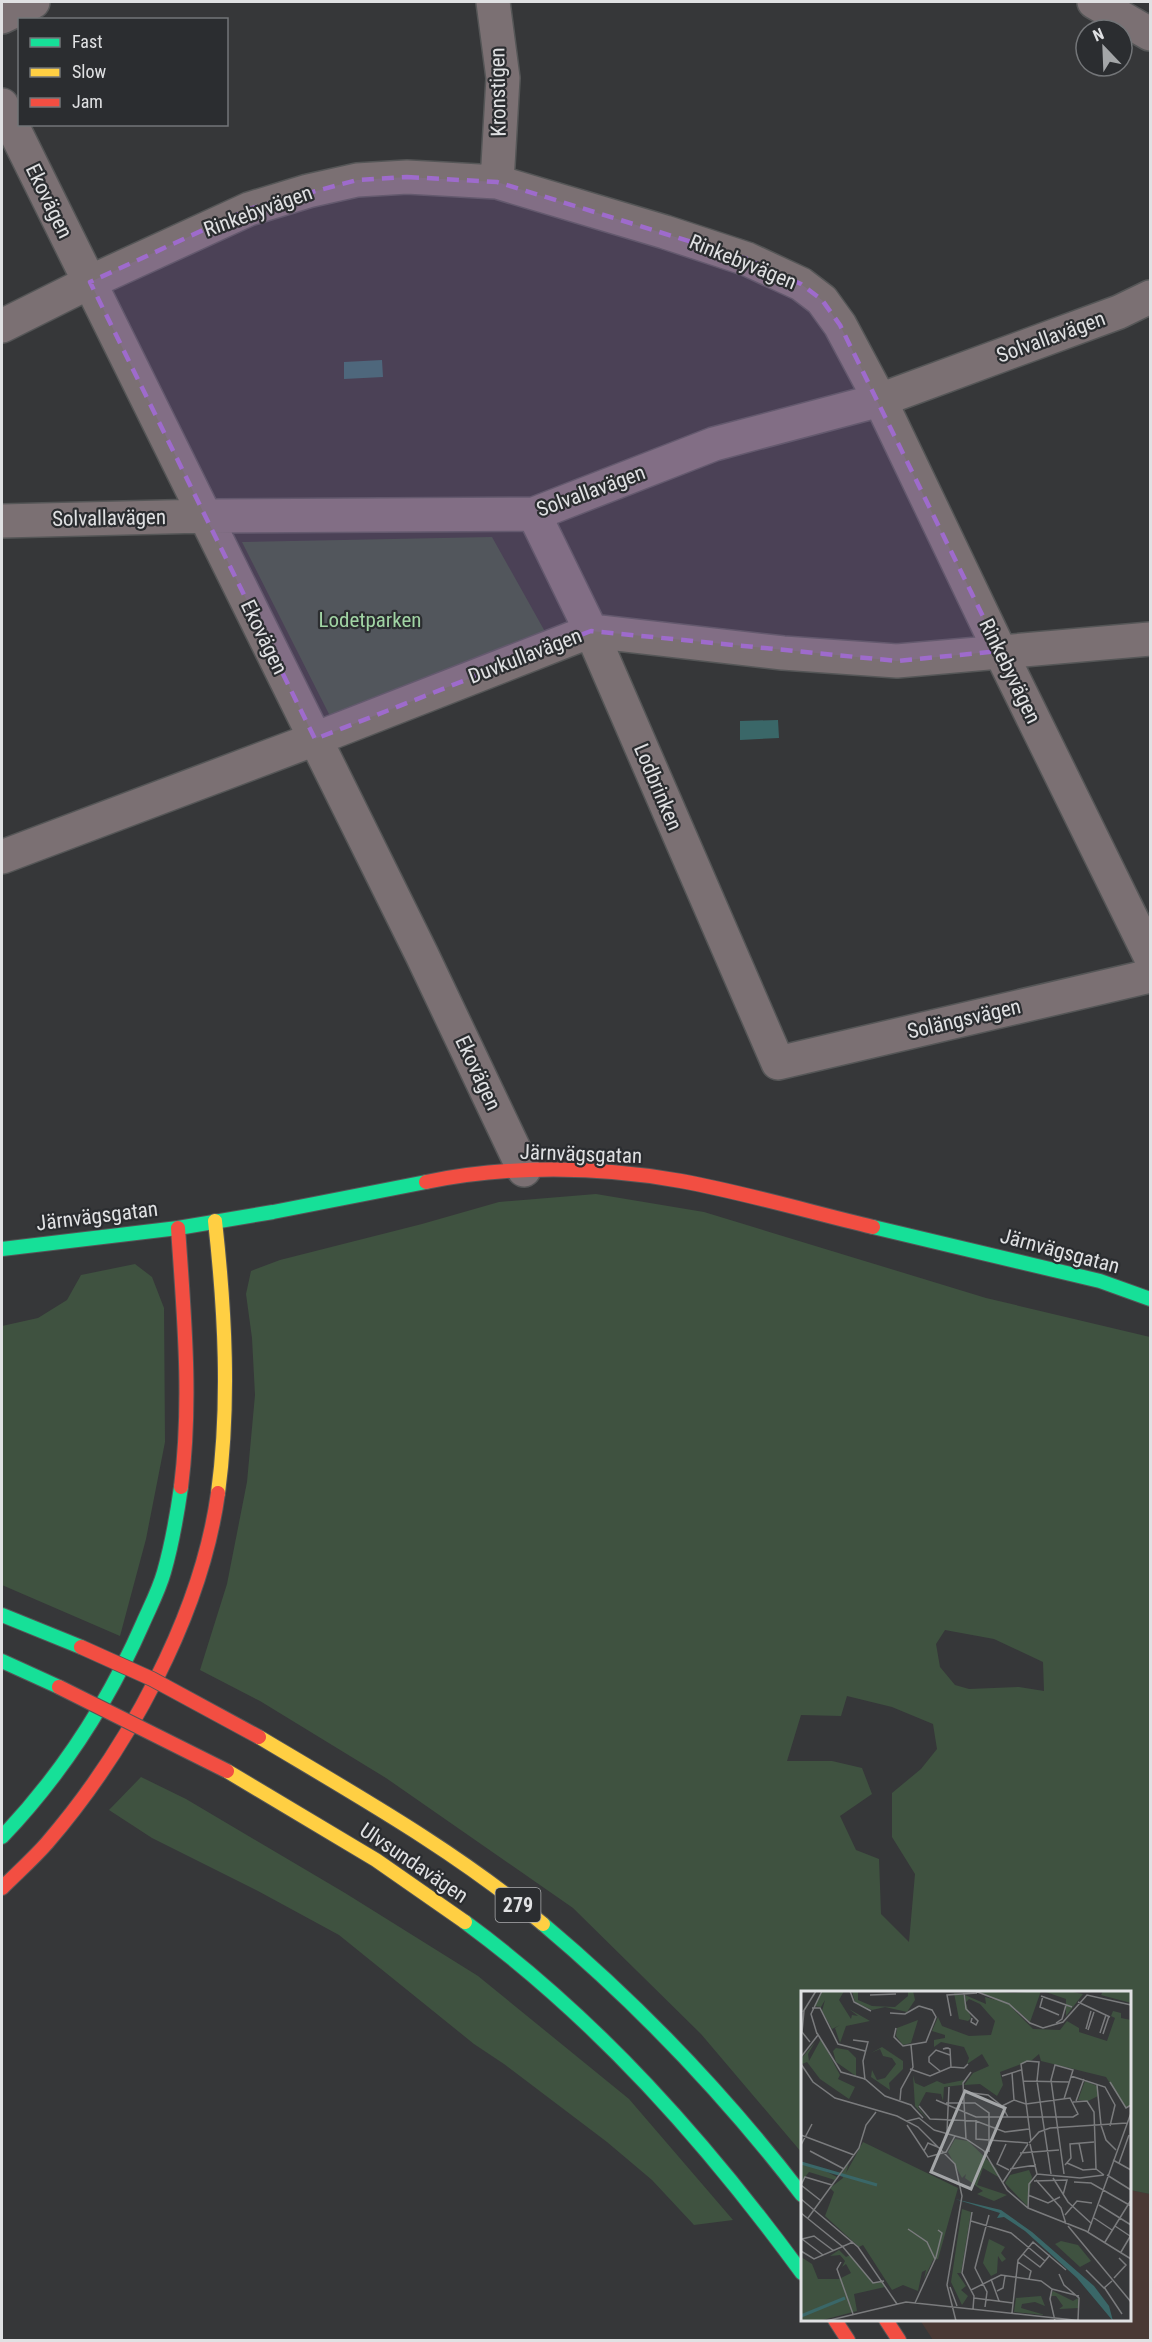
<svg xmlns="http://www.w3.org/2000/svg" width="1152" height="2342" viewBox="0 0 1152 2342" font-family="'Roboto Condensed',sans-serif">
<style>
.industrial{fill:#4a3935}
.green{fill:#3f5240;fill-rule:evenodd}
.water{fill:#3a6768}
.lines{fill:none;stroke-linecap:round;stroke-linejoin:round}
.street-casing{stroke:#555657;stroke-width:36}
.fast-casing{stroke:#555657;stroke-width:16}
.slow-casing{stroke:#555657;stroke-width:16}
.jam-casing{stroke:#555657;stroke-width:16}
.street{stroke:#7b7073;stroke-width:33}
.fast{stroke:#16e098;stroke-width:14}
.slow{stroke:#ffcf43;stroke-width:14}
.jam{stroke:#f24e42;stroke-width:14}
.jam-bridge-casing{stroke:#555657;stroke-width:16;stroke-linecap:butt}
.jam-bridge{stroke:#f24e42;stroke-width:14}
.marked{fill:#9e6bcc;fill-opacity:0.2;stroke:#9e6bcc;stroke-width:4.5;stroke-dasharray:12 8;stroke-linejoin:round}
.labels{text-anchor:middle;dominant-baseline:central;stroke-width:4.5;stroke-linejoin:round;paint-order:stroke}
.shield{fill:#2b2d30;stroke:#aaabad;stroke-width:1.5}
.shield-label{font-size:20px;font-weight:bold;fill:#e0e1e3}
.street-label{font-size:21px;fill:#e0e1e3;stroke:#2b2d30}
.park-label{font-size:21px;fill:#a1d4a4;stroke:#2b2d30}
.inset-river{fill:none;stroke:#3a6768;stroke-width:3}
.inset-road{fill:none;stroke:#7a7b7d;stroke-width:1.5}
.view{fill:#a4a6a8;fill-opacity:0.15;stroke:#a4a6a8;stroke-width:3}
.inset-edge{fill:none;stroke:#e0e1e3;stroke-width:3}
</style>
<rect width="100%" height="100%" fill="#363739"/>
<path class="industrial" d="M 1130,2190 L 1150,2194 L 1150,2340 L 933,2340 L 920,2320 L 1130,2320 Z"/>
<path class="green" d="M 492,537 L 548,637 L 332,720 L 242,542 Z
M 596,1194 L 704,1212 L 986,1298 L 1150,1337 L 1150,2194 L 1130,2190 L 1130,1992 L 802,1992 L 802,2153 L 701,2034 L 573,1908 L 386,1778 L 260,1701 L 200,1670 L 227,1584 L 247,1482 L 255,1395 L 252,1338 L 246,1294 L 251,1271 L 280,1260 L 422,1224 L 499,1202 ZM 945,1630 L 994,1639 L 1043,1662 L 1044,1691 L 1019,1687 L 969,1689 L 955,1685 L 940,1667 L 936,1644 ZM 847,1696 L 892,1707 L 933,1724 L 937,1749 L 921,1769 L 892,1793 L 892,1837 L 915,1874 L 909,1942 L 881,1914 L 879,1859 L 856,1850 L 840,1816 L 872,1794 L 862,1768 L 832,1761 L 787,1761 L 801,1715 L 841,1716 Z
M 135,1264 L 152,1277 L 164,1308 L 165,1442 L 146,1539 L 120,1636 L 2,1585 L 2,1326 L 38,1318 L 67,1300 L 81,1275 Z
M 141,1777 L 186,1799 L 345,1893 L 478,1976 L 629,2099 L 733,2220 L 694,2225 L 652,2180 L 607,2142 L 504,2064 L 474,2044 L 339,1935 L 258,1891 L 152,1838 L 109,1810 Z"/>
<path class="water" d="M 382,360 L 383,377 L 344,379 L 344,362 Z
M 778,720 L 779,738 L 740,740 L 740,721 Z"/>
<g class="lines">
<defs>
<path id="street" d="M 493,2 L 503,78 L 497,182
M 1094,2 L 1150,34
M 2,17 L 33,2
M 2,105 L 422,955 L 524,1170
M 2,326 L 90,282 L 249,209 L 308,191 L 357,180 L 407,177 L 497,182 L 665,232 L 747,259 L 801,284 L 822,300 L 840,325 L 880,400 L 1000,651 L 1150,956
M 534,514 L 591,631 L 778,1063 L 1150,976
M 2,521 L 205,516 L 534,514 L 714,444 L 880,400 L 1119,312 L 1150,297
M 2,857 L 315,739 L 591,631 L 783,653 L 897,661 L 1150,639"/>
<path id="fast" d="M 873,1227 L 1100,1281 L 1150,1299
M 2,1249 L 178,1228 L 273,1212 L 426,1182
M 2,1615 L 81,1647
M 2,1661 L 59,1687
M 2,1837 C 62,1774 108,1703 143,1623 C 150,1607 159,1590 164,1572 C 172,1544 177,1515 181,1487
M 465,1922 C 597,2019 706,2142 802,2273
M 543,1924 C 638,2004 726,2096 802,2195"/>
<path id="slow" d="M 215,1221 C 225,1311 230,1403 218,1493
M 259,1737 C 356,1795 456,1851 543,1924
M 227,1771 L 376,1860 L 465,1922"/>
<path id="jam" d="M 426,1182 C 508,1165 599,1166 681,1181 C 746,1193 810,1212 873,1227
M 178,1228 C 184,1315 192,1400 181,1487
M 2,1888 C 17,1873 33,1859 47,1843 C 127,1750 201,1616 218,1493
M 835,2320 L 848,2340
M 886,2320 L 899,2340"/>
</defs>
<use href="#street" class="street-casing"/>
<use href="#fast" class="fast-casing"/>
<use href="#slow" class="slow-casing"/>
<use href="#jam" class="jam-casing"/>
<use href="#street" class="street"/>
<use href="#fast" class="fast"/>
<use href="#slow" class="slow"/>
<use href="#jam" class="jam"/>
<defs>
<path id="jam-bridge" d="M 81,1647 L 152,1679 L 259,1737
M 59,1687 L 227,1771"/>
</defs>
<use href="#jam-bridge" class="jam-bridge-casing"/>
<use href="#jam-bridge" class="jam-bridge"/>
</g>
<path class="marked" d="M 407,177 L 497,182 L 747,259 L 801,284 L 822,300 L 840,325 L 1000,651 L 897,661 L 591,631 L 315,739 L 90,282 L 249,209 L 357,180 Z"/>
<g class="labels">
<rect class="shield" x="495.5" y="1888" width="45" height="34" rx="4.5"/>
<g class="shield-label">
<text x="518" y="1905">279</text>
</g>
<g class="street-label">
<text transform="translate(498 92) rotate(-91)">Kronstigen</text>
<text transform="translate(49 201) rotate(64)">Ekovägen</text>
<text transform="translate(258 211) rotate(-20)">Rinkebyvägen</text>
<text transform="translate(743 262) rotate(22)">Rinkebyvägen</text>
<text transform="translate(1051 337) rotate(-20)">Solvallavägen</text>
<text transform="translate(591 491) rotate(-20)">Solvallavägen</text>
<text transform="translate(109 518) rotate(-1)">Solvallavägen</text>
<text transform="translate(264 637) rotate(64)">Ekovägen</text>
<text transform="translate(525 656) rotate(-21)">Duvkullavägen</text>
<text transform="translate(1010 671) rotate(64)">Rinkebyvägen</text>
<text transform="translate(658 787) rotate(67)">Lodbrinken</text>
<text transform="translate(964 1019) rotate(-13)">Solängsvägen</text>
<text transform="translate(478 1073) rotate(65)">Ekovägen</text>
<text transform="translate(581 1154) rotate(2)">Järnvägsgatan</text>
<text transform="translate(97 1216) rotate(-7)">Järnvägsgatan</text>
<text transform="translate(1060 1251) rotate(15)">Järnvägsgatan</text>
<text transform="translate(414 1863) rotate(34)">Ulvsundavägen</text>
</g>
<g class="park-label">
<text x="370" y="620">Lodetparken</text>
</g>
</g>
<g transform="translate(801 1991)">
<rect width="330" height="330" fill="#363739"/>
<path d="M 21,0 L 43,0 L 38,9 L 50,28 L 51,24 L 57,25 L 48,18 L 69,30 L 45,35 L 39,52 L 34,37 L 39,34 L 31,38 L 21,20 L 24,9 L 20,16 L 13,15 ZM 51,0 L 57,0 L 57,9 L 71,15 L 94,16 L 107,5 L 107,0 L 112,0 L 114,9 L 106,21 L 84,16 L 71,19 L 54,11 ZM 177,0 L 213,2 L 240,0 L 229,31 L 217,20 ZM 242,0 L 267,0 L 282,3 L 265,25 L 265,8 ZM 302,0 L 330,0 L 330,12 L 300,4 ZM 153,2 L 162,4 L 170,27 L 167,30 L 158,28 ZM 164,4 L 185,13 L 184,6 L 206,12 L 232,38 L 259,39 L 266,30 L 278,37 L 278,41 L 306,50 L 314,27 L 310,25 L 312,20 L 320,22 L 320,27 L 330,29 L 330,113 L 325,117 L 305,86 L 240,70 L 238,63 L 231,69 L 199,81 L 202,94 L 196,105 L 179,93 L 163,94 L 172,82 L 188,75 L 181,63 L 166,73 L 168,67 L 163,56 L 140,51 L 133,56 L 133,49 L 144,47 L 144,44 L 131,40 L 137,26 L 141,35 L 168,45 L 190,44 L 194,30 L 179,13 L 168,8 L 165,11 ZM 117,29 L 110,52 L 102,54 L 95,45 L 96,37 ZM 20,48 L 39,84 L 37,88 L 54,96 L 48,108 L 19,88 L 6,71 L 1,73 L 0,68 L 14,51 L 7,63 L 8,70 ZM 81,56 L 102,70 L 102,78 L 88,92 L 89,99 L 70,86 L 71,79 L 76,89 L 84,87 L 95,73 L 91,67 L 82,65 L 79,58 L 70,62 ZM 35,57 L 47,59 L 55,67 L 55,85 L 35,71 L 32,60 ZM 112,84 L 114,92 L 123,96 L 136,90 L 143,93 L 163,89 L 161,94 L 143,96 L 142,110 L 140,103 L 125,101 L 117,116 L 127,129 L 114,115 ZM 284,90 L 296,95 L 297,105 L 287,110 L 277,109 ZM 154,148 L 167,150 L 195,177 L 199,187 L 182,177 L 176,194 L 206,204 L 193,210 L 176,203 L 182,200 L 164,187 L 165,183 L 161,187 L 147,161 ZM 62,151 L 157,197 L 137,268 L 132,269 L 123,288 L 125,279 L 121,281 L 117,300 L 102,294 L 91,299 L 62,254 L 58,256 L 24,225 L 33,201 L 29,197 L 42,187 L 41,182 L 48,171 L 45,182 ZM 0,173 L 20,178 L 36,186 L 34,189 L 8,181 L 0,191 ZM 228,179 L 231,186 L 226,215 L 204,192 L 209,184 ZM 161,218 L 170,221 L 160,282 L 156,282 L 165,295 L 160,299 L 167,305 L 161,314 L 150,291 ZM 188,248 L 204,256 L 200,262 L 205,268 L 201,271 L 197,265 L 196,282 L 190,285 L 182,272 ZM 260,250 L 277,254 L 290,270 L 279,276 L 254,253 ZM 38,259 L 45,266 L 49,264 L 72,292 L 82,291 L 84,296 L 53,303 L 56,320 L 18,330 L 0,330 L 0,266 L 11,273 L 17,288 L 38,288 L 50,282 L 45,273 L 41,276 L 44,270 L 39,264 L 29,265 ZM 252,300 L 272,310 L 277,307 L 278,317 L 258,318 L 262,315 L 255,305 L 249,305 ZM 240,305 L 244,315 L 234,311 L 221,313 L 220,317 L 244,324 L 213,321 L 215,307 Z" fill="#3f5240"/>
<path d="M 154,208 L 200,219 L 231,241 L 293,295 L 308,315 L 312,330 L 276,287 L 224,240 L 203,226 L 196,227 L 199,222 Z" fill="#3a6768"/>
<path class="inset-river" d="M 0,172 L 76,194M 0,325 L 44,307"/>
<path class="inset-road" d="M 49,0 L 53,11 L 70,20M 174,0 L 208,13 L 229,32 L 242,37 L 262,31 L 286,4 L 330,14M 163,2 L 165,18 L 177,30 L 175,34 L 170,31 L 171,27M 69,4 L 95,3M 240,5 L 271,16M 242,5 L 239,16 L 258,24M 277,11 L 309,26M 11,17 L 19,17 L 37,53 L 64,60M 3,20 L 1,41 L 9,51M 2,21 L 15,0M 89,22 L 104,23 L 118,15M 150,25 L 146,4 L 176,2M 255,32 L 261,28 L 265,14M 95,37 L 93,46 L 102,55 L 125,51 L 135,26 L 131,19 L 118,15M 285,38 L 290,20M 287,39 L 293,21M 16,42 L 40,81 L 64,88 L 84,105 L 110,114 L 122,127M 299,42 L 305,24M 16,43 L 10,23 L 21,0M 302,43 L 308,25M 52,49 L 67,51 L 62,70 L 64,89M 0,66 L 17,44M 0,73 L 12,91 L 34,107 L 96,125 L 117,136 L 154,173 L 161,205 L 146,294 L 155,330M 150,76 L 163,77 L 167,73M 109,78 L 129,85 L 150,76 L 149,58 L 147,57 L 145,57 L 142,58 L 147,57M 139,80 L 128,71 L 128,66 L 135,59 L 149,64M 211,82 L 213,109M 201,85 L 220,79M 270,85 L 304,96 L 314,114 L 309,135M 222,90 L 268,91M 309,91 L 325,117 L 330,114M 296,94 L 300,134 L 305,149 L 315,159M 163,101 L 187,104 L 201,115 L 207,126M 263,108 L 272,79 L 254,74 L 250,89 L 263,183M 99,109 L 100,98 L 112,76 L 110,54M 135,109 L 175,126 L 272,126 L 277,123 L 269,107 L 225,113 L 213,109 L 201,115M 275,110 L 283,88M 272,111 L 286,110 L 293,121 L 295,178M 145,112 L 174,112 L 188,122 L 188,161M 118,115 L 129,128 L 175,130 L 204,141 L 228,138M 175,129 L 175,148 L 227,152M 106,130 L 118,127 L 133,139M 106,134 L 127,166 L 145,161 L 154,145M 133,139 L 165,148 L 183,160 L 206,199 L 227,217 L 285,240 L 330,268M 146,141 L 148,96M 0,144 L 53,164M 165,148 L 162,92 L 170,81M 230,150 L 220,73 L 226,70 L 238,71 L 236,90 L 250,183M 228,152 L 238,141 L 249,137 L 326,132M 278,152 L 282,171M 205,153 L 196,173 L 208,179M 229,153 L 236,183M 0,154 L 11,133M 9,160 L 43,178M 123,160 L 127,152 L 139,157M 219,162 L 258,159M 312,169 L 330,179M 266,172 L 282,179 L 295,178 L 303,184M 318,172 L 328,144M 264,174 L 270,167 L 269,153 L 293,151M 209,178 L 235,174M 306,184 L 330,199M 252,187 L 267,211 L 291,233M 235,189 L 260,217 L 265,233M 233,190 L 266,189 L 262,204M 202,191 L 227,153M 273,191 L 290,192 L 330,215M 227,204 L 247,212 L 259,206M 0,208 L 57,256 L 96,313M 19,209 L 0,194 L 4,186 L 31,194M 298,214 L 330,234M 227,217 L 228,193 L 236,183 L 279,187 L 303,184M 171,221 L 161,282 L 173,305 L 172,318M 0,222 L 42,256 L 72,292 L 83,290M 264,224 L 276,210 L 291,212M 7,227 L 58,157 L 65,134 L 75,121M 293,227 L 311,239M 170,230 L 210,242 L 244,270M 267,235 L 330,311M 314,235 L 329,245M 107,238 L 126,251 L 134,268M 287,241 L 330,122M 1,248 L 13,245 L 33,260M 1,248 L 22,264M 304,251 L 330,209M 0,260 L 13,268 L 52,251M 320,261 L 330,244M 222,263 L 239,276 L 249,264M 40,271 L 36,278 L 52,323M 217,271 L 230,280 L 228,288M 285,279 L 303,297 L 311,290M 258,283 L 263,294 L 278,307 L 277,329M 313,287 L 325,274 L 318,267M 190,288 L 198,310M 149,296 L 156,315M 303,296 L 321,323M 251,298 L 249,308 L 254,330M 170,299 L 200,284 L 240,290 L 251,298 L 278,305M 196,300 L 202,297 L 204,285M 173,307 L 212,312M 114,312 L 135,266 L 141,242 L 137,239M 184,316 L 186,301 L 174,277 L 188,224M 211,322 L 217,269 L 232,251 L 265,279M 25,330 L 105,311 L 282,330"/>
<path class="view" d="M 164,100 L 204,117 L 170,198 L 130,181 Z"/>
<rect width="330" height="330" class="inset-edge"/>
</g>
<rect width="1152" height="2342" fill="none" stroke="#e0e1e3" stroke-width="6"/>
<rect x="18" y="18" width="210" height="108" fill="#2b2d30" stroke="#737578" stroke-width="1.5"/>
<rect x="30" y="38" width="30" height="9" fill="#16e098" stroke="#737578" stroke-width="1.5"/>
<text x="72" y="48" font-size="18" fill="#e0e1e3">Fast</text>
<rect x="30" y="68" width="30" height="9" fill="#ffcf43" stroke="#737578" stroke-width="1.5"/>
<text x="72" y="78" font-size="18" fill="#e0e1e3">Slow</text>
<rect x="30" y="98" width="30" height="9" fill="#f24e42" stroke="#737578" stroke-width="1.5"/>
<text x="72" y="108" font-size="18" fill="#e0e1e3">Jam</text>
<g transform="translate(1104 48) rotate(337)"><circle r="28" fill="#2b2d30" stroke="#737578" stroke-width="1.5"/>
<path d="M0-4.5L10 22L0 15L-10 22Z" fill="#a4a6a8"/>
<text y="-9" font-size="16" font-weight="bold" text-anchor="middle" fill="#e0e1e3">N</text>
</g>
</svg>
